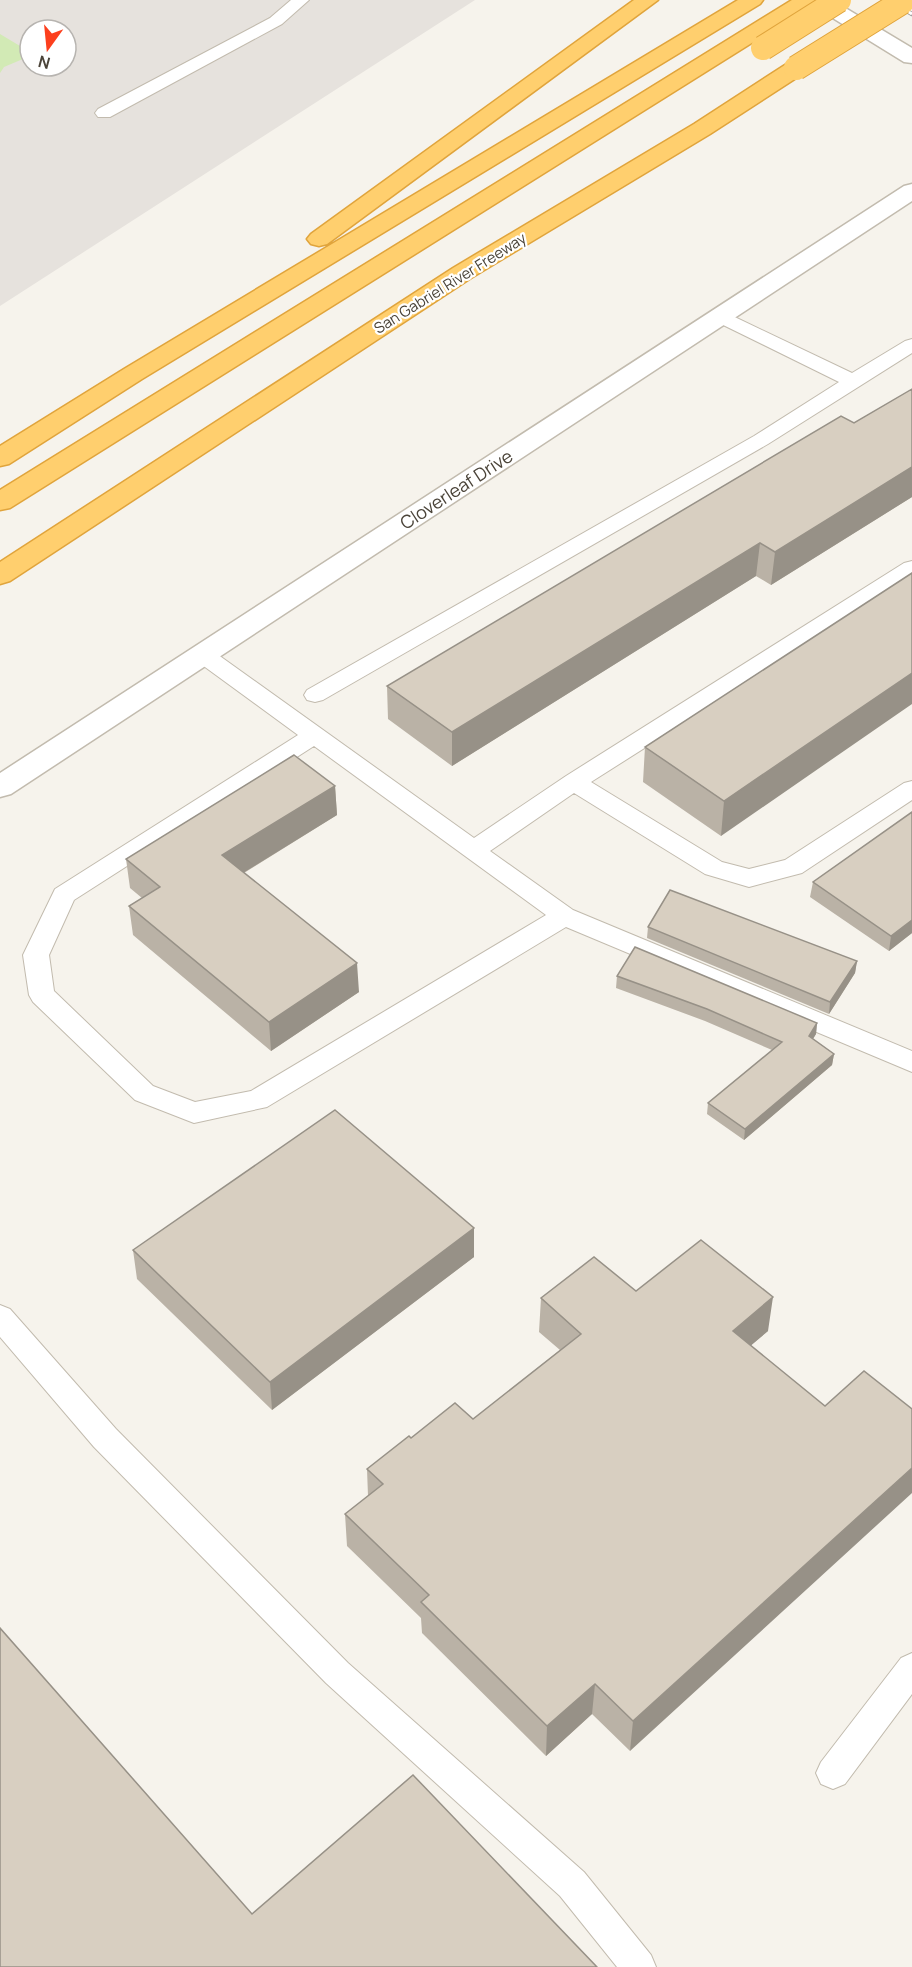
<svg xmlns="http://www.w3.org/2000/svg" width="912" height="1967" viewBox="0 0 912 1967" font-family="Manrope,sans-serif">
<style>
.industrial{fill:#e6e2dd;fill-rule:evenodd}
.green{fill:#d2eab5}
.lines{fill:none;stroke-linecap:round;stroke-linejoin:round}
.lane-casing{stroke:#c2bbae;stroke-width:2}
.street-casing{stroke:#c2bbae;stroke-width:3}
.highway-casing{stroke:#e0a43c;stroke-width:3}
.lane{fill:#fff;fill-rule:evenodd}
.street{fill:#fff;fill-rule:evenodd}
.highway{fill:#ffcf6e;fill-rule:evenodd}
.rail-casing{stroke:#9a9a9a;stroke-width:4.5}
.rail{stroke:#fff;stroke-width:3;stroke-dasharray:10;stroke-linecap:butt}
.highway-bridge-casing{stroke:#e0a43c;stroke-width:26;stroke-linecap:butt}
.highway-bridge{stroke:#ffcf6e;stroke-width:24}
.wall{fill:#bab2a6}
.shaded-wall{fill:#979187}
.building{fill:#d8cfc1;stroke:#979187;stroke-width:1.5}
.labels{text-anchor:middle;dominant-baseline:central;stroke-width:4.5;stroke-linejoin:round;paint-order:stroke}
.far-street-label{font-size:15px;fill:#4b4439;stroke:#fff}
.street-label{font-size:18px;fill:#4b4439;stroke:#fff}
</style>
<rect width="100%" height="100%" fill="#f6f3ec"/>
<path class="industrial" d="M 0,0 L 475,0 L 0,306 ZM 30,30 L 66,30 L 66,66 L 30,66 Z"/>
<path class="green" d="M 0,34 L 30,52 L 30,56 L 4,67 L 0,73 Z"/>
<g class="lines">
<defs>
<path id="lane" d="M 291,0 L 309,0 L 282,24 L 110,117 L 98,117 L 95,113 L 98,109 L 270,18 Z
M 720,310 L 852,373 L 905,341 L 912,339 L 912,353 L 768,444 L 323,700 L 315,702 L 307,700 L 304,695 L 307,690 L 754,436 L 839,382 L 713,320 L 710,316 L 713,312 Z
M 912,561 L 912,578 L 591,782 L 722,862 L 749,869 L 785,860 L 904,783 L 912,781 L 912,800 L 802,873 L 749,887 L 705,874 L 574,793 L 490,851 L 573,910 L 912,1051 L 912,1072 L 566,927 L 267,1107 L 194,1123 L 135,1100 L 33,1002 L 29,995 L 23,955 L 55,889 L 298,735 L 194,659 L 191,654 L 194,649 L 202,647 L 210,649 L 474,838 L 566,776 L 904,563 ZM 314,746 L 546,915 L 251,1091 L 195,1102 L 153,1086 L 54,991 L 49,955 L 74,900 Z
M 0,1305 L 10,1309 L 116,1429 L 348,1663 L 584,1872 L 651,1955 L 656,1967 L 617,1967 L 560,1896 L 326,1683 L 94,1447 L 0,1337 Z
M 912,1653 L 912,1694 L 845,1784 L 833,1789 L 821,1784 L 816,1773 L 821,1762 L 901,1658 Z"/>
<path id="street" d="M 807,0 L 832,0 L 912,48 L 912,63 L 904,62 L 810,4 Z
M 912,184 L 912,201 L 11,794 L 0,797 L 0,773 L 904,186 Z"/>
<path id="highway" d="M 634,0 L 658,0 L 327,244 L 319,246 L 311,244 L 307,239 L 311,234 Z
M 738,0 L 763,0 L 760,4 L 142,379 L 9,464 L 0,466 L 0,446 L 124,369 Z
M 792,0 L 817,0 L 814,4 L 10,508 L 0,510 L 0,490 Z
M 796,61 L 804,63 L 807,68 L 804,73 L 710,134 L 471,278 L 10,581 L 0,584 L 0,562 L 453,268 L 694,124 L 788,63 Z"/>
</defs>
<use href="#lane" class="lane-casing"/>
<use href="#street" class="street-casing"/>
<use href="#highway" class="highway-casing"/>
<use href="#lane" class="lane"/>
<use href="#street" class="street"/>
<use href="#highway" class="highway"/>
<defs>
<path id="rail" d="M 888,0 L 912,14"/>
</defs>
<use href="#rail" class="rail-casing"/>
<use href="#rail" class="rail"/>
<defs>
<path id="highway-bridge" d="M 763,48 L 839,0
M 796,68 L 902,2"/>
</defs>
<use href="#highway-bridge" class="highway-bridge-casing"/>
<use href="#highway-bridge" class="highway-bridge"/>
</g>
<path class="wall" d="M 912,389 L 912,497 L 771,585 L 756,576 L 452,766 L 388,719 L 387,686 L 854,423 Z
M 912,573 L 721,836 L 643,782 L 645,747 Z
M 335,786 L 337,815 L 244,873 L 359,992 L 271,1051 L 133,935 L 129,906 L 142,898 L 130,888 L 126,859 Z
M 912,812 L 912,933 L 889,951 L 810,897 L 813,882 Z
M 648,927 L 857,961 L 855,973 L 829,1014 L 647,938 Z
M 617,976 L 817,1023 L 816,1034 L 813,1039 L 834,1054 L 832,1065 L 744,1140 L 707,1114 L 708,1103 L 772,1050 L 705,1021 L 616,988 Z
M 474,1228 L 474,1257 L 272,1410 L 137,1279 L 133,1250 Z
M 636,1291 L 768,1331 L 751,1345 L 630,1751 L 592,1714 L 546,1756 L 422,1633 L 421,1618 L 347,1546 L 345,1514 L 368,1496 L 367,1469 L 411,1438 L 473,1419 L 560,1350 L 539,1332 L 541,1298 Z"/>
<path class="shaded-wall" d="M 912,467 L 912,497 L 771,585 L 775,552 Z
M 760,543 L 756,576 L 452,766 L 452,732 Z
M 912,673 L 912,704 L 721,836 L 724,801 Z
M 335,786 L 337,815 L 225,884 L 222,855 Z
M 912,920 L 912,933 L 889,951 L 891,936 Z
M 857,961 L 855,973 L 829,1014 L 830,1002 Z
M 357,963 L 359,992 L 271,1051 L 269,1022 Z
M 817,1023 L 816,1034 L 807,1048 L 809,1036 Z
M 834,1054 L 832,1065 L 744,1140 L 745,1129 Z
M 474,1228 L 474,1257 L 272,1410 L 270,1382 Z
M 773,1297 L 768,1331 L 729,1364 L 733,1331 Z
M 912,1468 L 912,1493 L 630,1751 L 633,1721 Z
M 595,1684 L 592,1714 L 546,1756 L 547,1726 Z"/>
<path class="building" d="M 912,389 L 912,467 L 775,552 L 760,543 L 452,732 L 387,686 L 841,416 L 854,423 Z
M 912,573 L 912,673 L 724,801 L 645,747 Z
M 294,755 L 335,786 L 222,855 L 357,963 L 269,1022 L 129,906 L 160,887 L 126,859 Z
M 912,812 L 912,920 L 891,936 L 813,882 Z
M 670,890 L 857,961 L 830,1002 L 648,927 Z
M 635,947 L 817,1023 L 809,1036 L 834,1054 L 745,1129 L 708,1103 L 782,1042 L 707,1009 L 617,976 Z
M 335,1110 L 474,1228 L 270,1382 L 133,1250 Z
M 701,1240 L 773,1297 L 733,1331 L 825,1406 L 864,1371 L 912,1409 L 912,1468 L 633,1721 L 595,1684 L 547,1726 L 421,1602 L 429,1595 L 345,1514 L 383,1484 L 367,1469 L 409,1436 L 411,1438 L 455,1403 L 473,1419 L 581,1334 L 541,1298 L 594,1257 L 636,1291 Z
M 0,1628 L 252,1914 L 413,1775 L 597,1967 L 0,1967 Z"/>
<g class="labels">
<g class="far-street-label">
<text transform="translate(450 283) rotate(-32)">San Gabriel River Freeway</text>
</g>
<g class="street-label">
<text transform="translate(456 489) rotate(-33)">Cloverleaf Drive</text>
</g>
</g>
<g transform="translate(48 48) rotate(195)"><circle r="28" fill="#ffffff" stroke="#b7b4b0" stroke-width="1.5"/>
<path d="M0-4.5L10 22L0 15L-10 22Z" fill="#fc3f1d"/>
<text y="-9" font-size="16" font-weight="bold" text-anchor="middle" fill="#4b4439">N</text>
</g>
</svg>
